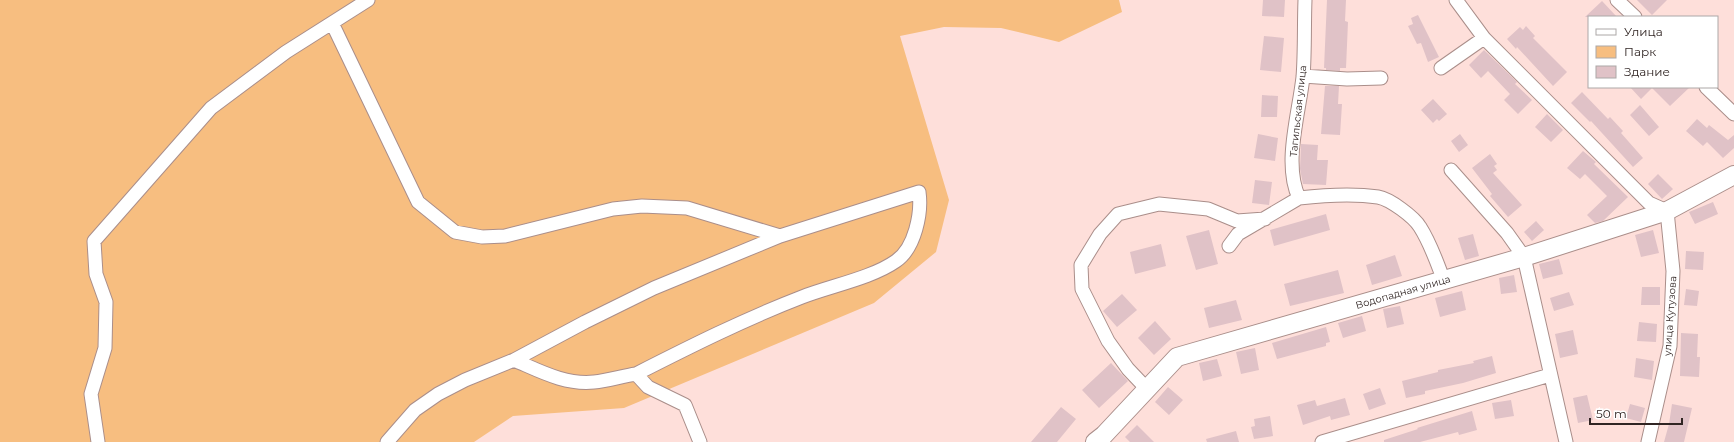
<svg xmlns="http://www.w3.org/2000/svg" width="1734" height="442" viewBox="0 0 1734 442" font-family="Montserrat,sans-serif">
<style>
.green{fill:#f7be80}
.building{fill:#e0c2c7}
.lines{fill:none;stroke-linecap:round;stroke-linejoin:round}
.street-casing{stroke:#aa8e8a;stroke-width:15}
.secondary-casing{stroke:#aa8e8a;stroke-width:20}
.street{stroke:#fff;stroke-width:13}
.secondary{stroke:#fff;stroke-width:18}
.labels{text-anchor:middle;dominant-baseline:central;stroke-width:3;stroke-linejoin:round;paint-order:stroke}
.street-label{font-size:10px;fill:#302523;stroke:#fff}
</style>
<rect width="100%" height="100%" fill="#fedfda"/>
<path class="green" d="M 0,0 L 1119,0 L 1122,12 L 1059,42 L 1001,28 L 944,27 L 900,36 L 949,200 L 936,252 L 874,303 L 624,408 L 513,416 L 474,442 L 0,442 Z"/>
<path class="building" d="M 1263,0 L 1285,0 L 1284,17 L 1262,16 Z
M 1327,0 L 1346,0 L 1345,21 L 1348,22 L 1346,68 L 1340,68 L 1340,71 L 1326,70 L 1326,68 L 1324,68 Z
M 1637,0 L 1667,0 L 1652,15 Z
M 1602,1 L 1617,17 L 1585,17 Z
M 1418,15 L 1439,57 L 1428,62 L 1421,43 L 1417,44 L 1408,26 L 1413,24 L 1411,18 Z
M 1526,26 L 1535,36 L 1533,38 L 1567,72 L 1553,86 L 1517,47 L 1516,49 L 1507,39 L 1520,27 L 1523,30 Z
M 1264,36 L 1284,38 L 1281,72 L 1260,70 Z
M 1484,50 L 1517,82 L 1515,84 L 1532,100 L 1518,114 L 1504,100 L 1510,94 L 1488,71 L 1481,78 L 1469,65 Z
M 1325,86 L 1339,86 L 1338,104 L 1342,104 L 1340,135 L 1321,134 Z
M 1630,87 L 1690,87 L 1670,106 L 1652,88 L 1641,99 Z
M 1582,92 L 1608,119 L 1610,117 L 1623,131 L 1621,133 L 1643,158 L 1633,167 L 1591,121 L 1590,122 L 1571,103 Z
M 1262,95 L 1278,96 L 1277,117 L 1261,117 Z
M 1433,99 L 1447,114 L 1439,121 L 1437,119 L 1433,123 L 1421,110 Z
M 1640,105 L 1659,127 L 1649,136 L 1630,115 Z
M 1547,114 L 1563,130 L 1551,142 L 1535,127 Z
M 1697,119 L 1707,128 L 1709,125 L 1728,140 L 1734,135 L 1734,148 L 1723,158 L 1707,142 L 1703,146 L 1686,131 Z
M 1258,134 L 1278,138 L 1275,161 L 1254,158 Z
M 1460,134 L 1468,145 L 1459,152 L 1451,141 Z
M 1301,144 L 1318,145 L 1317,160 L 1328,160 L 1326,185 L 1303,184 L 1300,169 Z
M 1583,151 L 1596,162 L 1594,164 L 1628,197 L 1603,221 L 1595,223 L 1587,215 L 1607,196 L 1585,174 L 1580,179 L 1567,168 Z
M 1490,154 L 1497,164 L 1494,166 L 1497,170 L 1493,173 L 1522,205 L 1508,217 L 1490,196 L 1492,194 L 1472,168 Z
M 1658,174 L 1673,189 L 1662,199 L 1648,184 Z
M 1255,180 L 1272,182 L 1269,205 L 1252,203 Z
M 1713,202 L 1718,214 L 1695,224 L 1689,212 Z
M 1326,214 L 1330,230 L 1274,246 L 1270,230 Z
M 1536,221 L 1544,230 L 1532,241 L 1524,232 Z
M 1209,230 L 1218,264 L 1196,270 L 1186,236 Z
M 1653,230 L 1659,253 L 1641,257 L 1635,235 Z
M 1473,234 L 1479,256 L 1465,260 L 1458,238 Z
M 1161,244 L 1166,266 L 1135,274 L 1130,252 Z
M 1686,251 L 1704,252 L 1703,270 L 1685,269 Z
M 1395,255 L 1402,276 L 1372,285 L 1366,265 Z
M 1559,259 L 1563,274 L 1543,279 L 1539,264 Z
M 1338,270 L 1344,293 L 1290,306 L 1284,284 Z
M 1514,275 L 1517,292 L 1501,294 L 1499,278 Z
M 1642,287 L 1660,287 L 1660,305 L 1641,305 Z
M 1686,289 L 1699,291 L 1697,306 L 1684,305 Z
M 1462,291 L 1466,310 L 1440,317 L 1435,298 Z
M 1569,292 L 1574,305 L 1554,311 L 1550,298 Z
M 1122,294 L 1137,310 L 1117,327 L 1103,311 Z
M 1236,300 L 1242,320 L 1209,328 L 1204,308 Z
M 1400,306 L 1404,324 L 1387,328 L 1383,309 Z
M 1362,316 L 1366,331 L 1343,338 L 1338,323 Z
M 1155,321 L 1171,339 L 1154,355 L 1138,338 Z
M 1639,322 L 1657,324 L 1656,342 L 1637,341 Z
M 1326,327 L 1330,342 L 1326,343 L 1326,346 L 1277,359 L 1272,343 Z
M 1573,330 L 1578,354 L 1560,358 L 1555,334 Z
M 1681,333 L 1698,334 L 1697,357 L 1700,357 L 1699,377 L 1680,376 Z
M 1255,348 L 1259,370 L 1241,374 L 1236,352 Z
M 1492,356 L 1496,373 L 1463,383 L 1425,391 L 1425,394 L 1406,398 L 1402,381 L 1438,372 L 1438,370 L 1474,363 L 1473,361 Z
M 1636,358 L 1654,361 L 1652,380 L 1634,377 Z
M 1217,359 L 1222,376 L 1203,381 L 1199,363 Z
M 1111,363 L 1128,381 L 1099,408 L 1082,390 Z
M 1168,387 L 1183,400 L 1169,415 L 1155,402 Z
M 1380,388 L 1386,404 L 1369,410 L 1363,394 Z
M 1587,395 L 1593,420 L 1578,423 L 1573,398 Z
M 1345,398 L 1350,415 L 1331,420 L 1330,416 L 1303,425 L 1297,405 L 1315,400 L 1317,406 Z
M 1511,400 L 1514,416 L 1495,419 L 1492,403 Z
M 1630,404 L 1645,408 L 1641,422 L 1626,418 Z
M 1672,404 L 1692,408 L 1684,442 L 1664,442 L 1669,424 Z
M 1061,407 L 1076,419 L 1057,442 L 1031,442 Z
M 1472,411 L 1477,430 L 1459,435 L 1458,432 L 1420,442 L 1384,442 L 1384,440 L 1418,429 L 1417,428 Z
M 1270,416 L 1273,436 L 1254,439 L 1251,427 L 1255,426 L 1254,419 Z
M 1137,425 L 1154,442 L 1130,442 L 1125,437 Z
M 1236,431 L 1239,442 L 1207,442 L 1206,439 Z"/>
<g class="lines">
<defs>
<path id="street" d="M 1305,0 C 1304,25 1305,52 1303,77 C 1299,114 1283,164 1299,198 C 1325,195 1352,193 1378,197 C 1390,199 1414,217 1420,227 C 1431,244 1437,263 1444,281
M 1456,0 L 1484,38 L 1649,203 L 1667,211 L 1673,271 L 1670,346 L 1648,442
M 1617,0 L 1635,17
M 332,23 L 418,202 L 455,232 L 482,237 L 505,236 L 613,209 L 642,206 L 687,208 L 780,236
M 1441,68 L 1484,38
M 1303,76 L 1347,79 L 1381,78
M 1706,87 L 1734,114
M 1451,170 L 1507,233 L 1524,257 L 1566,442
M 1229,246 L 1238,234 L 1299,198
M 514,360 C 540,371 565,385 594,382 C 608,381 622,376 636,374
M 1147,389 L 1128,369 L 1108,341 L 1082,289 L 1081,265 L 1100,234 L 1118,214 L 1159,204 L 1208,209 L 1237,221 L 1265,219
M 98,442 L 91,394 L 105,348 L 106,302 L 96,274 L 94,241 L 211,108 L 286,52 L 368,0
M 387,442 L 415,410 L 438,394 L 465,380 L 514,360 L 585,322 L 654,288 L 780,236 L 919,192 C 922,213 915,248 896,261 C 872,278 830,286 802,297 C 745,319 691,346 636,374 L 648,387 L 685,405 L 700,442
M 1322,442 L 1550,375"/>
<path id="secondary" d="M 1095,442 L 1104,435 L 1177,357 L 1524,257 L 1667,211 L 1734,175"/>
</defs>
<use href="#street" class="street-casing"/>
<use href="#secondary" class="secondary-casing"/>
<use href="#street" class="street"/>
<use href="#secondary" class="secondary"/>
</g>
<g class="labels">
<g class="street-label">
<text transform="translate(1298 111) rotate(-84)">Тагильская улица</text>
<text transform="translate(1403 292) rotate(-16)">Водопадная улица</text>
<text transform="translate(1670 316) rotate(-86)">улица Кутузова</text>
</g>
</g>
<rect x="1588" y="16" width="130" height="72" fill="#ffffff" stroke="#aca8a7"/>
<rect x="1596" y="29" width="20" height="6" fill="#ffffff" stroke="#aca8a7"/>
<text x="1624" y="36" font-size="12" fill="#302523">Улица</text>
<rect x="1596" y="46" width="20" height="12" fill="#f7be80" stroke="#aca8a7"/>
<text x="1624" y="56" font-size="12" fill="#302523">Парк</text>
<rect x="1596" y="66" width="20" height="12" fill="#e0c2c7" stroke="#aca8a7"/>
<text x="1624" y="76" font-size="12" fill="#302523">Здание</text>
<path d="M1590 418v6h92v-6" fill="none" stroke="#302523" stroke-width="2"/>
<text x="1596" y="418" font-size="12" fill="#302523" stroke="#ffffff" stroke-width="3" paint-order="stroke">50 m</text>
</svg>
